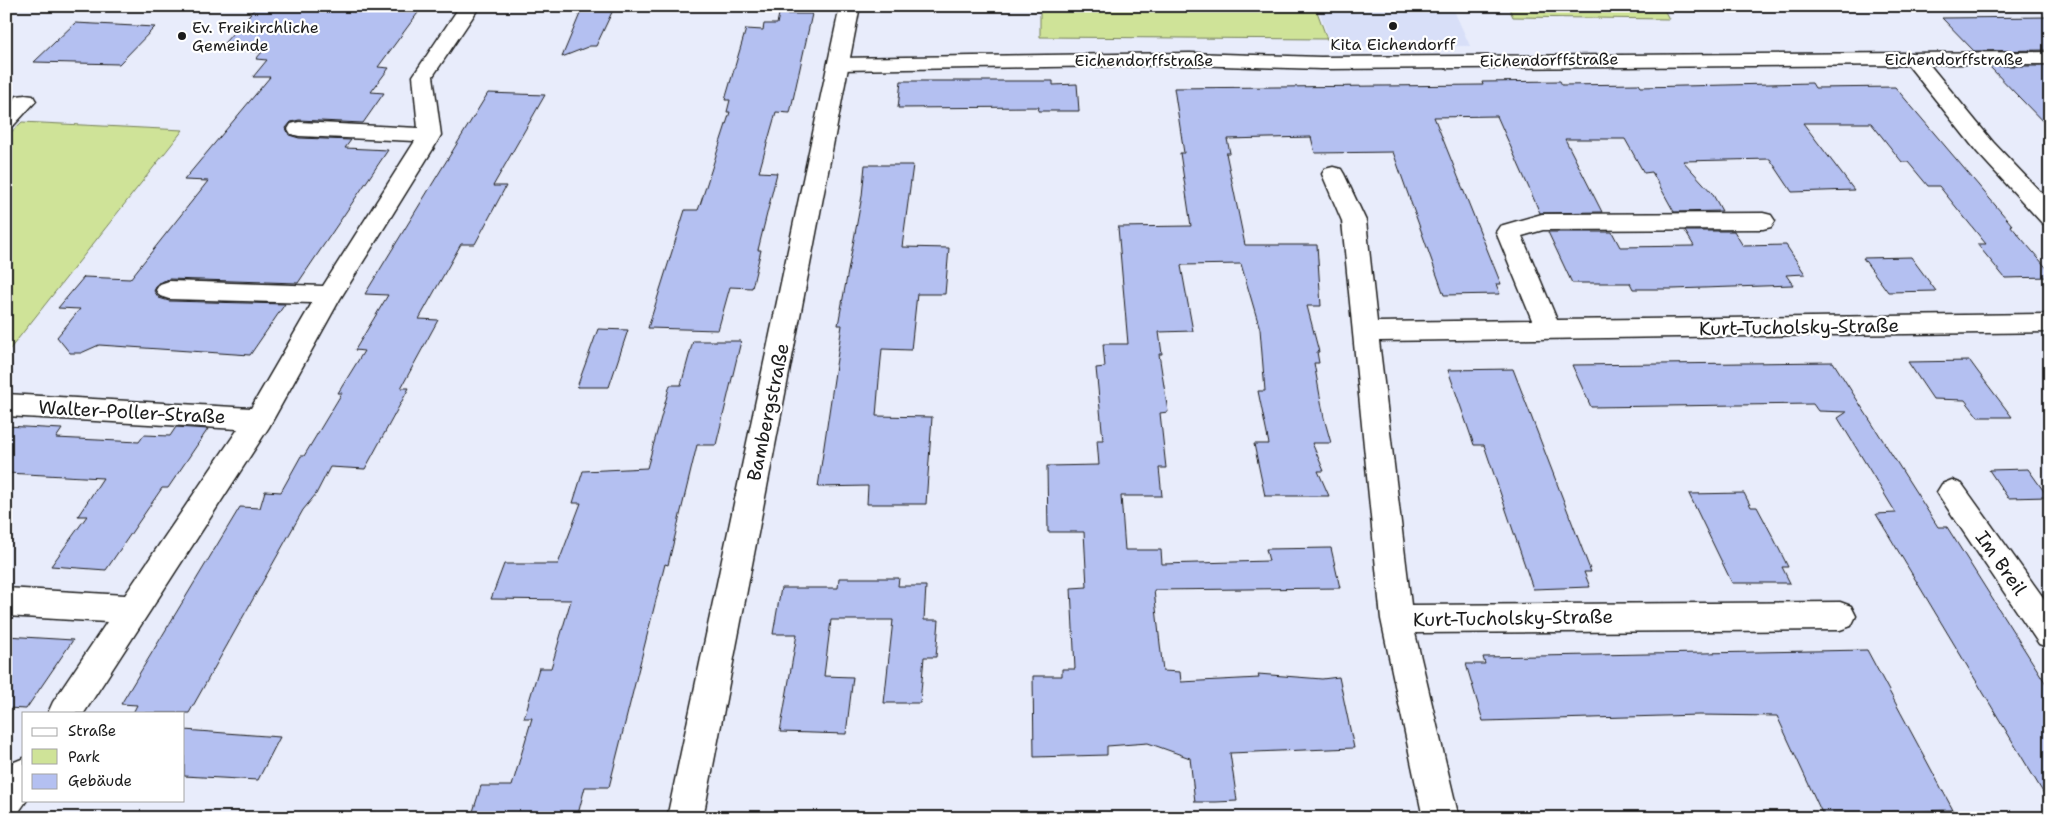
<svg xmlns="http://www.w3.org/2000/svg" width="2056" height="824" viewBox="0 0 2056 824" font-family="'Shantell Sans',sans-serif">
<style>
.built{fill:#d8dff8}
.green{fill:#cfe398;stroke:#76805a}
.building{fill:#b4c0f1;stroke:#1c1c1c}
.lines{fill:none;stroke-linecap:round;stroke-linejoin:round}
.minor-casing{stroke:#1c1c1c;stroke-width:3}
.tertiary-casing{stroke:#1c1c1c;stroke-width:3}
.minor{fill:#fff;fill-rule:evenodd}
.tertiary{fill:#fff;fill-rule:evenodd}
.poi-dot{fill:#1c1c1c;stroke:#fff;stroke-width:2}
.labels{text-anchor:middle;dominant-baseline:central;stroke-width:4.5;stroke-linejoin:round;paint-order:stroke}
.far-poi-label{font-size:16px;fill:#1c1c1c;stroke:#fff;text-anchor:start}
.far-street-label{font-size:16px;fill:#1c1c1c;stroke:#fff}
.street-label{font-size:19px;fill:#1c1c1c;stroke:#fff}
</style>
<rect width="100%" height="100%" fill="#e8ecfb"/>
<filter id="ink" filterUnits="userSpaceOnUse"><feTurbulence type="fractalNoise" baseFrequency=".02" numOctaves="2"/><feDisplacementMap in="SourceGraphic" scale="10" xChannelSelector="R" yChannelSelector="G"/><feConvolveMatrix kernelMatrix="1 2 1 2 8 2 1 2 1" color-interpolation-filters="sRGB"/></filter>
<g filter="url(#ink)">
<path class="built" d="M 1318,6 L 1452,6 L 1470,46 L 1331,47 Z
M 1689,6 L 1895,6 L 1897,9 L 1693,12 Z"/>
<path class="green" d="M 1040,6 L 1315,6 L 1327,39 L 1040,37 Z
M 1508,6 L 1662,6 L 1669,19 L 1513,17 Z
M 22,122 L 183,130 L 6,354 L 6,137 Z"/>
<path class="building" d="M 257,6 L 423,6 L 378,67 L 389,68 L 371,92 L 384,93 L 363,123 L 299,120 L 291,122 L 286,128 L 289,135 L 299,138 L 351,140 L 345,148 L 388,150 L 298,283 L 169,279 L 158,283 L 154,291 L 159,298 L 169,301 L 285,304 L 250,355 L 99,345 L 81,353 L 70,353 L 57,337 L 80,309 L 58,308 L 84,277 L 130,279 L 208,181 L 184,180 L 270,77 L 253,77 L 267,60 L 256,59 L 262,52 L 218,50 Z
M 582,9 L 613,10 L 596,46 L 590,46 L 562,57 Z
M 779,14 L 812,14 L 790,113 L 776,112 L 759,172 L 777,173 L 758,250 L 761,250 L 752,288 L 730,287 L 718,330 L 648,328 L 685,210 L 698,210 L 701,202 L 730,112 L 727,112 L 730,100 L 725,100 L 746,29 L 763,30 L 764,24 L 777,24 Z
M 2050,17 L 2050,50 L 1974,51 L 1942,18 Z
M 75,23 L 155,27 L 119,64 L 34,62 Z
M 1989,66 L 2050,66 L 2050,129 Z
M 901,81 L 1053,81 L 1053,85 L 1077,84 L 1079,111 L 1038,111 L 1039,107 L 898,108 Z
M 1560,81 L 1562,85 L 1639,84 L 1641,87 L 1812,83 L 1815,88 L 1895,87 L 2012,225 L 2010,225 L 2050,272 L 2050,277 L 2005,278 L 1977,244 L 1986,244 L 1939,186 L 1928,186 L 1908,162 L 1902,162 L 1871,123 L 1803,123 L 1854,190 L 1792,192 L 1770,159 L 1683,161 L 1712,193 L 1722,211 L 1674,212 L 1652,172 L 1644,173 L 1625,139 L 1565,139 L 1602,212 L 1540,213 L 1497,116 L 1434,117 L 1501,284 L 1496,284 L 1500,294 L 1444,295 L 1393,152 L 1315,153 L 1311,137 L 1227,139 L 1230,153 L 1226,153 L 1245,245 L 1317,245 L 1321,306 L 1307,306 L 1319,352 L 1317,352 L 1319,363 L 1314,363 L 1324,418 L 1331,443 L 1312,443 L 1324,471 L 1318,471 L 1329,496 L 1265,496 L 1254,444 L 1269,444 L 1258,391 L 1265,391 L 1260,329 L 1241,264 L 1183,265 L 1181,266 L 1193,331 L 1159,332 L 1162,354 L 1159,354 L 1168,412 L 1160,413 L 1166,468 L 1159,468 L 1162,496 L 1121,496 L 1125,550 L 1161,550 L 1162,564 L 1269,561 L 1266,549 L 1331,548 L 1340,588 L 1154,590 L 1163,671 L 1180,672 L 1181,682 L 1259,678 L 1258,674 L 1322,679 L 1339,677 L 1354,748 L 1230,753 L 1237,801 L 1216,802 L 1195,802 L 1190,758 L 1148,743 L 1107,746 L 1107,755 L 1034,757 L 1033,676 L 1062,676 L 1062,669 L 1075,669 L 1071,588 L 1087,587 L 1084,532 L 1048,532 L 1047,466 L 1099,465 L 1097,440 L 1103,440 L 1096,368 L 1105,367 L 1103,344 L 1128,344 L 1118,227 L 1191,226 L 1180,153 L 1184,153 L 1174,88 L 1483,85 L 1482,82 Z
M 488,93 L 545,95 L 493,186 L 506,186 L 475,244 L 461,244 L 419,319 L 438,320 L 401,388 L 409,388 L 365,469 L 330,467 L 316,494 L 303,510 L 189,713 L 133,713 L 137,705 L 121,704 L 240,507 L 260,508 L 265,491 L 281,492 L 301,456 L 304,456 L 342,393 L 338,393 L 364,351 L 355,350 L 388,295 L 365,294 Z
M 865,165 L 913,165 L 902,247 L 949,248 L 945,294 L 917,294 L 911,350 L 882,349 L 879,380 L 876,416 L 932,417 L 926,504 L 867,504 L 868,486 L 818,487 L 842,325 L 838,325 L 862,196 Z
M 1685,231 L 1734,231 L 1743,246 L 1786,245 L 1805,274 L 1786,275 L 1793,285 L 1673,289 L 1633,289 L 1630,283 L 1572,283 L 1548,232 L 1612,232 L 1620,247 L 1694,246 Z
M 1911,257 L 1936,291 L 1888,292 L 1863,258 Z
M 598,329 L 628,330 L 609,387 L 577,387 Z
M 693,341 L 741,341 L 716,445 L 697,445 L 668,565 L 665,564 L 609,787 L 585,787 L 577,818 L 471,818 L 481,786 L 512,786 L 532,718 L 524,718 L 539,668 L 551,668 L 571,600 L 491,599 L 504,564 L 558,564 L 581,503 L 573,503 L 583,471 L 647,468 L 670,385 L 681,385 Z
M 1970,361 L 1978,372 L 2012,417 L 1978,417 L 1965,400 L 1933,399 L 1908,362 Z
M 1833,362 L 1938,527 L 1947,527 L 2050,690 L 2050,804 L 1876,514 L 1896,513 L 1838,418 L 1847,412 L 1818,411 L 1813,404 L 1591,407 L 1572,365 Z
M 1513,369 L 1591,572 L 1584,572 L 1590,587 L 1533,589 L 1484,445 L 1474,445 L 1448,370 Z
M 6,426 L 62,429 L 56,438 L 139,442 L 144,435 L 170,436 L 176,427 L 208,429 L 168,488 L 162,488 L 106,570 L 51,566 L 87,516 L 78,516 L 103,478 L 6,473 Z
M 2028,469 L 2048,497 L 2008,498 L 1989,470 Z
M 1744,493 L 1751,507 L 1757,507 L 1773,537 L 1788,567 L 1782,567 L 1790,583 L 1732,583 L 1689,494 Z
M 839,578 L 899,578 L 898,586 L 926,586 L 924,620 L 939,620 L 936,657 L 924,657 L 920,703 L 884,703 L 893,620 L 831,620 L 824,676 L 853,677 L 846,734 L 780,732 L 797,634 L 773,634 L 781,588 L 838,588 Z
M 6,636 L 73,640 L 26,709 L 6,708 Z
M 1867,650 L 1953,810 L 1822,813 L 1777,716 L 1699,715 L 1483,721 L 1466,664 L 1485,664 L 1483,657 Z
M 184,730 L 280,737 L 258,780 L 184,776 Z"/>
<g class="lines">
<defs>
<path id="minor" d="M 460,6 L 480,6 L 433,76 L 441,135 L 433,149 L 340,299 L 269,427 L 84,713 L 48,713 L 53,702 L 107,622 L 6,616 L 6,588 L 125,595 L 238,429 L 6,416 L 6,394 L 251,408 L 312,303 L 169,299 L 160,296 L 156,290 L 160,284 L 169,281 L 323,286 L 415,141 L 299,136 L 291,134 L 288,129 L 291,124 L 299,122 L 418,128 L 413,76 Z
M 2050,52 L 2050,64 L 1929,64 L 1993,142 L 2050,202 L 2050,225 L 2042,223 L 1977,152 L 1908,65 L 1321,69 L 1190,65 L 838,70 L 831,68 L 828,64 L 831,60 L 838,58 L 1190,53 L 1321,57 Z
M 25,95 L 33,96 L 36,101 L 14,125 L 6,127 L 6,107 L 17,96 Z
M 1333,167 L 1341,169 L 1344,174 L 1366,221 L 1377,322 L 1532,320 L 1496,232 L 1500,226 L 1542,214 L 1763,213 L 1771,215 L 1775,221 L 1771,227 L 1763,229 L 1543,230 L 1522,236 L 1557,320 L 2050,314 L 2050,332 L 1379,341 L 1411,605 L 1840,602 L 1851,606 L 1856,616 L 1851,626 L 1840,630 L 1415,633 L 1459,818 L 1423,818 L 1381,619 L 1342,221 L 1322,174 L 1325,169 Z
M 1952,480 L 1962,484 L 2050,607 L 2050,648 L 2039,644 L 1942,500 L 1937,492 L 1942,484 Z
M 24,758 L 24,800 L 27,800 L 18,813 L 6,818 L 6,771 L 12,763 Z"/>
<path id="tertiary" d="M 840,6 L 860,6 L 703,818 L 667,818 Z"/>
</defs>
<use href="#minor" class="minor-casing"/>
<use href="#tertiary" class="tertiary-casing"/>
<use href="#minor" class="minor"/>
<use href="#tertiary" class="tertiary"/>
</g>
</g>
<g class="poi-dot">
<circle cx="1393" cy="26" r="5"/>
<circle cx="182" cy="36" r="5"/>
</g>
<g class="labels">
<g class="far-poi-label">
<text x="192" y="27">Ev. Freikirchliche<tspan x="192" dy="18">Gemeinde</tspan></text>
<text x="1393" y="44" text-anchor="middle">Kita Eichendorff</text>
</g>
<g class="far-street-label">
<text x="1954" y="59">Eichendorffstraße</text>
<text x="1144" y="60">Eichendorffstraße</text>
<text transform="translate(1549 60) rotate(-1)">Eichendorffstraße</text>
</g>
<g class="street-label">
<text transform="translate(1799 327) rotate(-1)">Kurt-Tucholsky-Straße</text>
<text transform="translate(132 412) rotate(3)">Walter-Poller-Straße</text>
<text transform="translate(768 412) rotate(-78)">Bambergstraße</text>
<text transform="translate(2001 563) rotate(55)">Im Breil</text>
<text transform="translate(1513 618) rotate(-1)">Kurt-Tucholsky-Straße</text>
</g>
</g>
<rect width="2056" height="824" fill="none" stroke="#fff" stroke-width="25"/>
<rect x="12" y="12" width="2031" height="799" fill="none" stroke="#1c1c1c" stroke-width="2" filter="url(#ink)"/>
<rect x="22" y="712" width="162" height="90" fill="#ffffff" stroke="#a4a4a4"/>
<rect x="32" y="728" width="25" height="8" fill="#ffffff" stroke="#a4a4a4"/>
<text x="68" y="736" font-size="15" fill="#1c1c1c">Straße</text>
<rect x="32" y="749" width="25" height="15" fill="#cfe398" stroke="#a4a4a4"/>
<text x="68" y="762" font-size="15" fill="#1c1c1c">Park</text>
<rect x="32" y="774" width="25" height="15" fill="#b4c0f1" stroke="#a4a4a4"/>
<text x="68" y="786" font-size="15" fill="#1c1c1c">Gebäude</text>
</svg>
